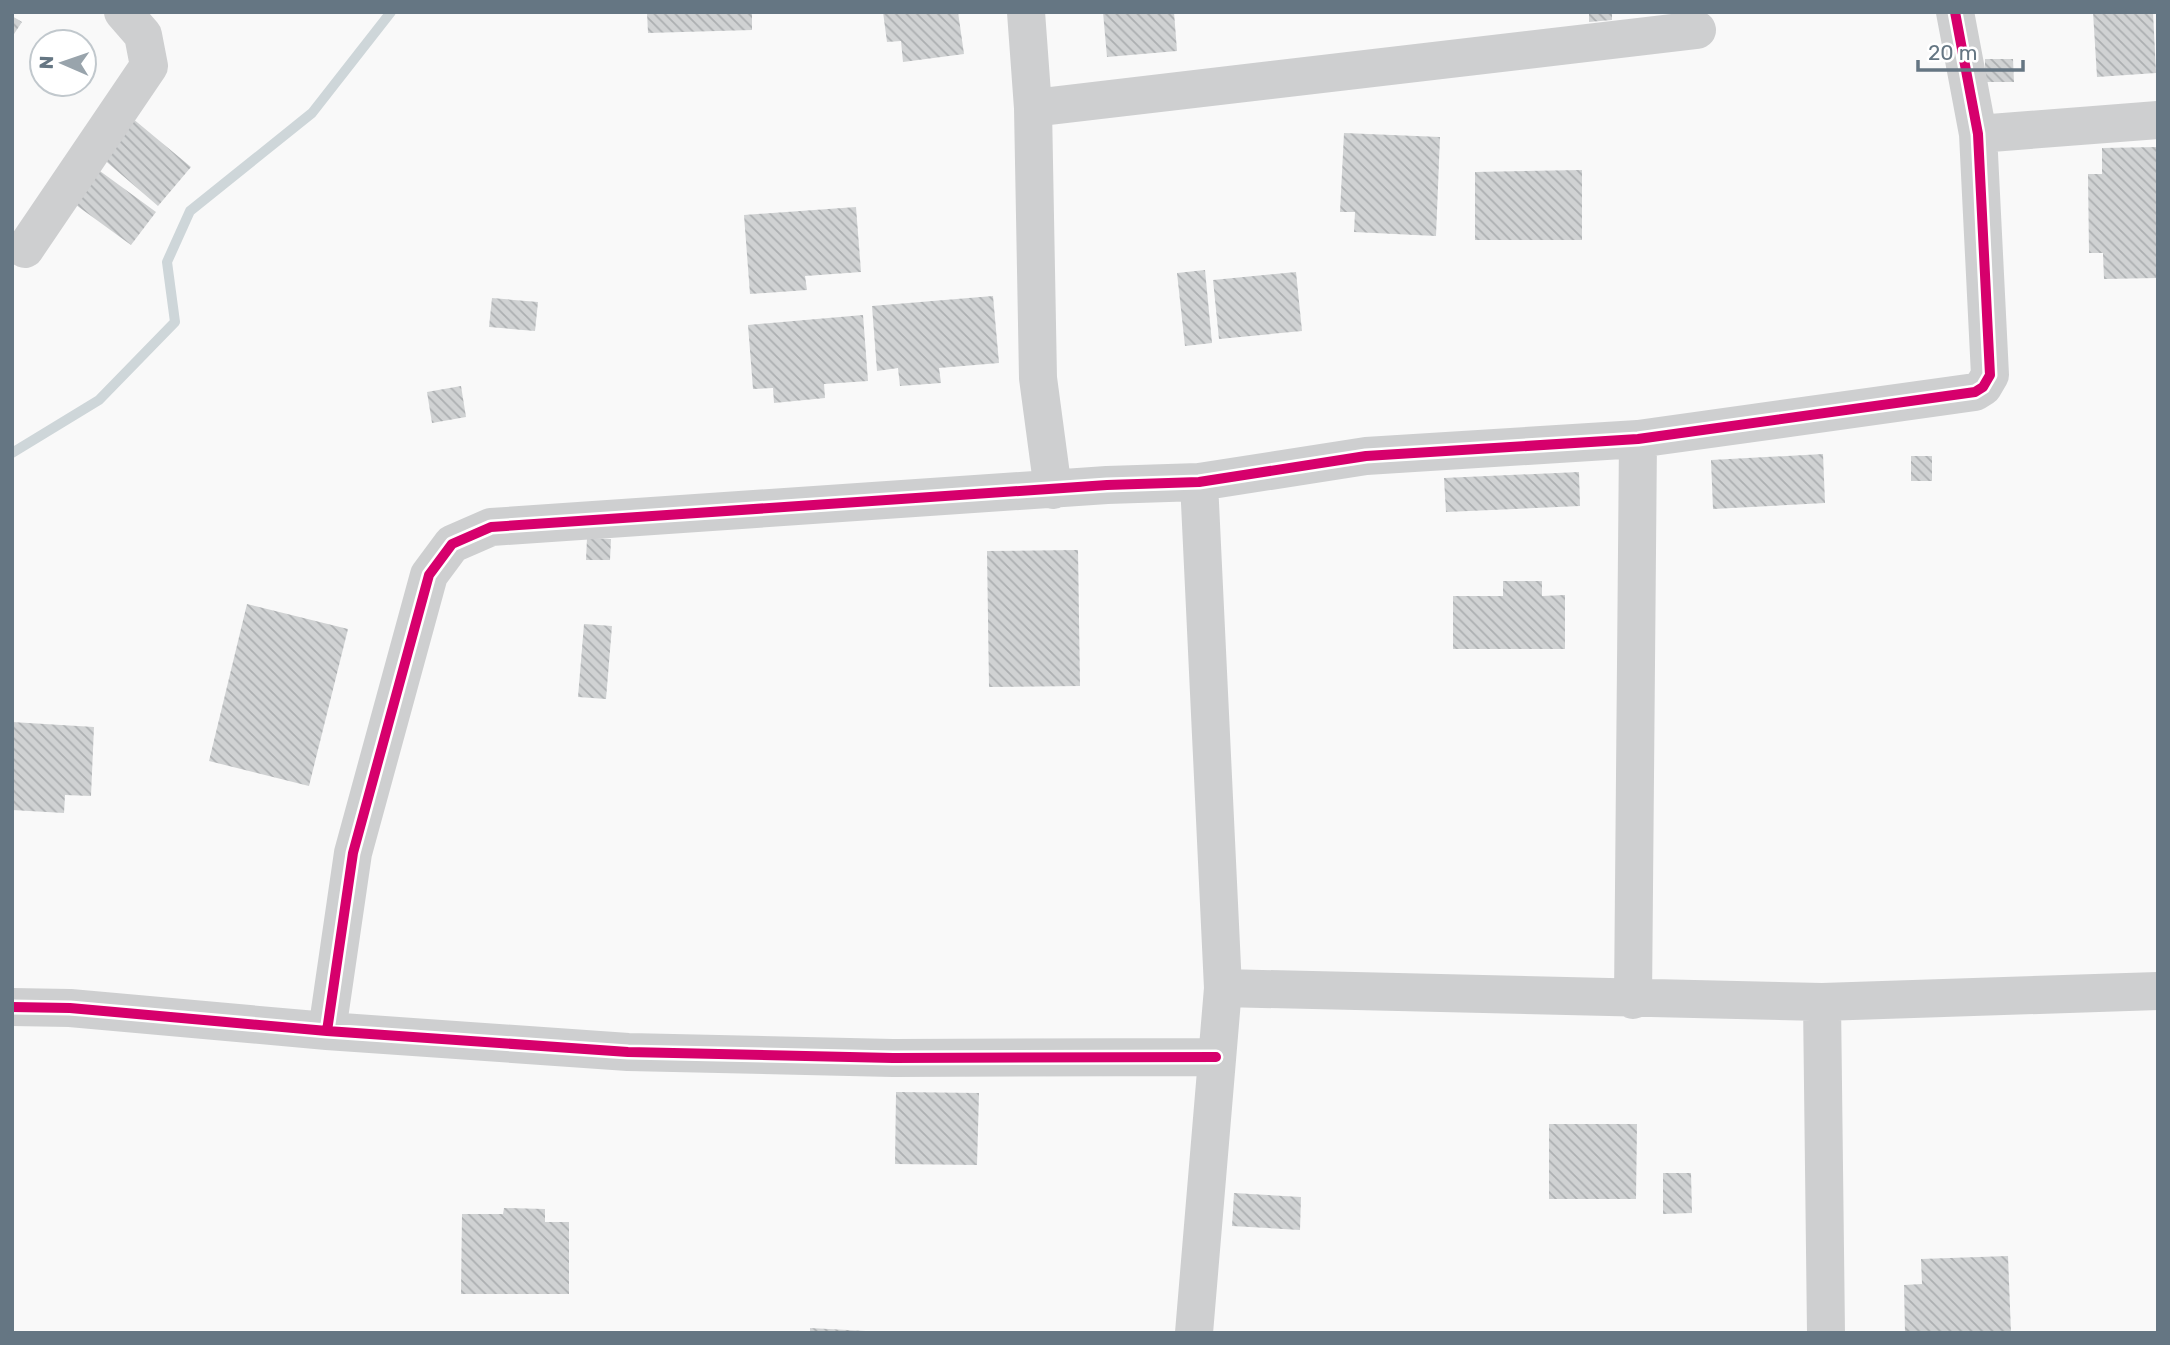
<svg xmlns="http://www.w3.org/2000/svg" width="2170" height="1345" viewBox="0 0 2170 1345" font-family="Rubik,sans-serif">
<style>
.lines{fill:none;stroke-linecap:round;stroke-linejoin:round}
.stream{stroke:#ced6d9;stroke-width:10}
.building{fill:url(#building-back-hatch)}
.street{stroke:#cecfd0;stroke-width:38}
.cycleway-casing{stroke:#fff;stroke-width:15}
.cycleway{stroke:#d6006c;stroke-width:10}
</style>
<defs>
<pattern id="building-back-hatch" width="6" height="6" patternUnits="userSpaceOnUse" patternTransform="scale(1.75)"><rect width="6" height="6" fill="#d0d2d3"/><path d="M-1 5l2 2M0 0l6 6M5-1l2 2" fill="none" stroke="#acafb1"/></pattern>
</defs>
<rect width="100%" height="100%" fill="#f9f9f9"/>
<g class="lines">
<path class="stream" d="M 12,453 L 99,400 L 175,322 L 167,262 L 190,211 L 312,113 L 391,12"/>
</g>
<path class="building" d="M 647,12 L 752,12 L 752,30 L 648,33 Z
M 883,12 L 958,12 L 964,54 L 903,62 L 901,41 L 887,42 Z
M 1103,12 L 1174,12 L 1177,51 L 1107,57 Z
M 1589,12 L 1612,12 L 1612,20 L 1589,22 Z
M 2093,12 L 2153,12 L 2156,73 L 2097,77 Z
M 12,16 L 22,22 L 12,37 Z
M 1985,59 L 2013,59 L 2014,82 L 1985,82 Z
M 126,113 L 191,167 L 158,206 L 94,151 Z
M 1344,133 L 1440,137 L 1436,236 L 1354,232 L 1355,212 L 1340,212 Z
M 2158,147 L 2158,278 L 2104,279 L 2103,253 L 2089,253 L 2088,174 L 2102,174 L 2102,148 Z
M 89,163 L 156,212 L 131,245 L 65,197 Z
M 1582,170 L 1582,240 L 1475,240 L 1475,172 Z
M 856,207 L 861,272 L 805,276 L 807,290 L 750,294 L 744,215 Z
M 1205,270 L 1212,343 L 1185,346 L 1177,273 Z
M 1296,272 L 1302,331 L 1219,339 L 1213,280 Z
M 993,296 L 999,363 L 939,368 L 941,383 L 900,386 L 898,368 L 877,371 L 872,306 Z
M 492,298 L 538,302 L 535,331 L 489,327 Z
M 863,315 L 868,381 L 824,384 L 825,398 L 774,403 L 773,388 L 753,389 L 748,325 Z
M 461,386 L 466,417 L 432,423 L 427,392 Z
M 1823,454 L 1825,503 L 1713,509 L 1711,460 Z
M 1911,456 L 1932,456 L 1932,481 L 1911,481 Z
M 1579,472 L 1580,506 L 1446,512 L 1444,478 Z
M 587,538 L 611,539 L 610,560 L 586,560 Z
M 1078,550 L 1080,686 L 989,687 L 987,551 Z
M 1503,581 L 1542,581 L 1542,596 L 1565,595 L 1565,649 L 1453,649 L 1453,596 L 1503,596 Z
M 247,604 L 348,629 L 309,786 L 209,761 Z
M 584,624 L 612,626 L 606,699 L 578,697 Z
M 12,722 L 94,727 L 91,796 L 65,795 L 64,813 L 12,810 Z
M 896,1092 L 979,1093 L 977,1165 L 895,1164 Z
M 1549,1124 L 1637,1124 L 1636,1199 L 1549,1199 Z
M 1663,1173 L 1691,1173 L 1692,1213 L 1663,1214 Z
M 1234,1193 L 1301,1197 L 1300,1230 L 1232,1226 Z
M 504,1208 L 545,1209 L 545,1222 L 569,1222 L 569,1294 L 461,1294 L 462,1214 L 503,1214 Z
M 2008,1256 L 2011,1333 L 1905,1333 L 1904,1285 L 1922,1284 L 1921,1259 Z
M 810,1328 L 866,1331 L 866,1333 L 810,1333 Z"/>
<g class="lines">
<path class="street" d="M 1026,12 L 1033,108 L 1038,378 L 1053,490
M 1033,108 L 1697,30
M 1978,134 L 2158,120
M 25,249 L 149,66 L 143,35 L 123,12
M 1223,988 L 1822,1002 L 2158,991
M 1633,1000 L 1638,439
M 1822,1002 L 1826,1333
M 12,1007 L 70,1008 L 327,1031 L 628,1052 L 893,1058 L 1216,1057
M 327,1031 L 353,853 L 429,575 L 452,544 L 491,527 L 1107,485 L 1199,482 L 1366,456 L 1638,439 L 1975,392 L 1983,387 L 1990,375 L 1978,134 L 1955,12
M 1194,1333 L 1223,988 L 1199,482"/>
<defs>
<path id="cycleway" d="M 12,1007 L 70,1008 L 327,1031 L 628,1052 L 893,1058 L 1216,1057
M 327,1031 L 353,853 L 429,575 L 452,544 L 491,527 L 1107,485 L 1199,482 L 1366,456 L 1638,439 L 1975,392 L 1983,387 L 1990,375 L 1978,134 L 1955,12"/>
</defs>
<use href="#cycleway" class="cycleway-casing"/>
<use href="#cycleway" class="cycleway"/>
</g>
<rect width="2170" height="1345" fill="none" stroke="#657683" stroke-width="28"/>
<g transform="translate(63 63) rotate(272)"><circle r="33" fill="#ffffff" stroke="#c1c8cd" stroke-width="2"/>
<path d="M0-5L12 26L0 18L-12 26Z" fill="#99a4ac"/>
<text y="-10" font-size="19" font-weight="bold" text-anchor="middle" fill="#657683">N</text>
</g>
<path d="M1918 60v10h105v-10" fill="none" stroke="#657683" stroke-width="3.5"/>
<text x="1928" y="60" font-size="21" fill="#657683" stroke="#ffffff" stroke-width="5" paint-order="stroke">20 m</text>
</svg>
